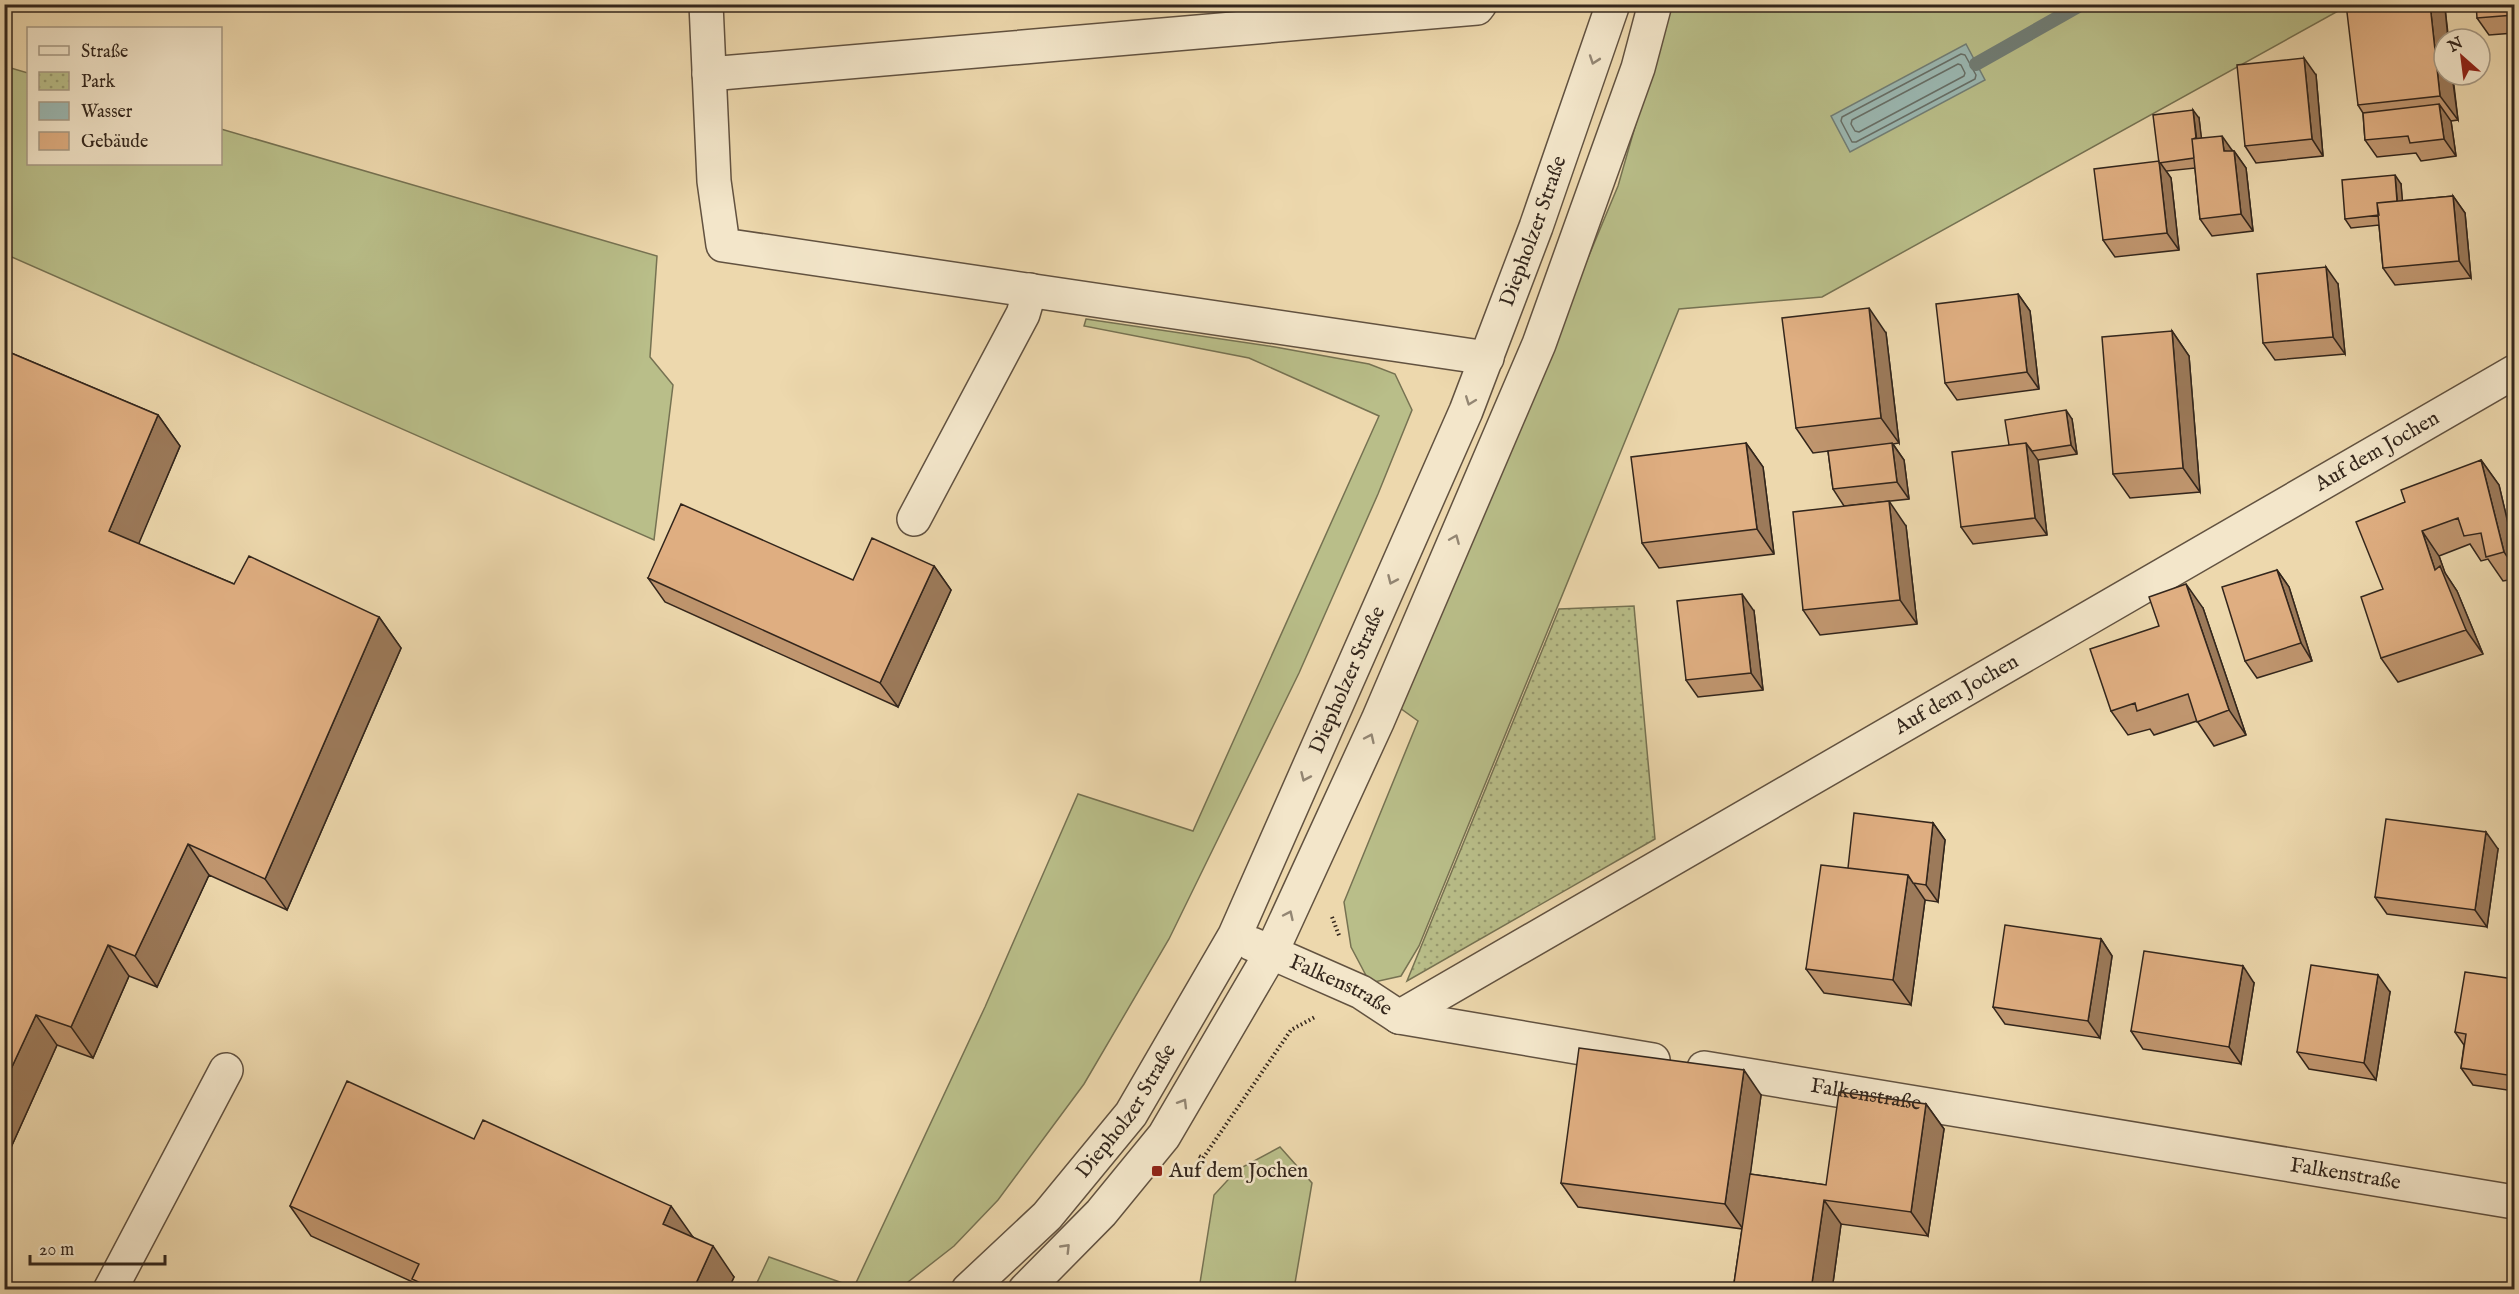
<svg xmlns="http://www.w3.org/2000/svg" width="2519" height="1294" viewBox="0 0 2519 1294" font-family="'IM FELL English',serif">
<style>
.grass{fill:#b9be89;stroke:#767252;stroke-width:1.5}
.park{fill:url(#park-dots);stroke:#767252;stroke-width:1.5}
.water{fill:#9bb8b2;stroke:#717e76;stroke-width:1.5}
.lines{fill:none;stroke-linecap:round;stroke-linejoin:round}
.shore{stroke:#676f67;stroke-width:1.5}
.stream{stroke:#717e76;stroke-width:14}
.minor-casing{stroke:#625240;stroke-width:36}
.path{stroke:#33261c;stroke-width:4;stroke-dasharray:1.5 3;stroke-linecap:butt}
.minor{stroke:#f3e6ca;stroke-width:33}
.wall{fill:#c0966f;stroke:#33261c;stroke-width:1.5}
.shaded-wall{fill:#9c7a5a;stroke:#33261c;stroke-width:1.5}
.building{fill:#dfae81;stroke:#33261c;stroke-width:1.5}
.oneway{stroke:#938673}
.poi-dot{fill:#8f2418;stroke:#f3e6ca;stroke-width:2}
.labels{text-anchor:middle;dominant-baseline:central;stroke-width:5;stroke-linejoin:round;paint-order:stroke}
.street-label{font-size:21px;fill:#33261c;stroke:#f3e6ca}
.poi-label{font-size:21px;fill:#33261c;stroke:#f3e6ca;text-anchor:start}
</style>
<defs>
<pattern id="park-dots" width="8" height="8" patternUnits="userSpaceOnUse" patternTransform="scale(1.5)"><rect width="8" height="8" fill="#b9be89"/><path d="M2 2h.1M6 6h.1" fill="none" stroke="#979a6f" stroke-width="1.8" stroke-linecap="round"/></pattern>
</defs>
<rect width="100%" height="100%" fill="#edd8ad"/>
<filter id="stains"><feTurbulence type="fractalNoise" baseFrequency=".00333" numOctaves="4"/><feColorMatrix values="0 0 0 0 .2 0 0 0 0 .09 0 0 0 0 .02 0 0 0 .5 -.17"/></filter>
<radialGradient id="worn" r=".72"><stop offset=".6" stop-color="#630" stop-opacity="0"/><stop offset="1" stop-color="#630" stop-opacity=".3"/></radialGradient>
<path class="grass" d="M 1670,5 L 2349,5 L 1822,297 L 1679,309 L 1419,946 L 1401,976 L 1370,983 L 1351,947 L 1344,902 L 1418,721 L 1400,708 L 1618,186 Z
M 4,66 L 28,73 L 28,164 L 220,164 L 221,129 L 657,256 L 650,357 L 673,385 L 654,540 L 5,254 Z
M 1086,319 L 1275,347 L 1369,364 L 1395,374 L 1412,410 L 1378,494 L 1299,673 L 1169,939 L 1084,1084 L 998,1200 L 954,1246 L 899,1289 L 754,1289 L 769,1257 L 854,1287 L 985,1007 L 1078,794 L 1193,831 L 1379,416 L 1249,358 L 1084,326 Z
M 1280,1147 L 1312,1183 L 1294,1289 L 1199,1289 L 1214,1195 L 1237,1170 Z"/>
<path class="park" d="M 1634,606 L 1655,839 L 1407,981 L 1559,609 Z"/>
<path class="water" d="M 1966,44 L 1985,80 L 1850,152 L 1831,116 Z"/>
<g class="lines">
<path class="shore" d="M 1961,54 L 1965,55 L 1976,75 L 1975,79 L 1856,142 L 1852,142 L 1841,121 L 1842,117 Z
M 1958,64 L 1961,65 L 1965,73 L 1964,76 L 1859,132 L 1855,131 L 1851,124 L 1852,120 Z"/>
<path class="stream" d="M 1976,64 L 2082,4"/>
<defs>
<g id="minor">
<path d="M 706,4 L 714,181 L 723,245 L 1487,358"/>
<path d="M 709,74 L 1477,8 L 1480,4"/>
<path d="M 914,519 L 1023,314 L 1030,290"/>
<path id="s1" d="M 1252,944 L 1361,992 L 1399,1017 L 1653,1060"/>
<path id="s2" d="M 1399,1017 L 2514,372"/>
<path id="s3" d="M 1704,1068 L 2514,1202"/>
<path d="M 110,1290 L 226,1070"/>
<path id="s4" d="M 968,1290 L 1047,1216 L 1131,1114 L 1235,935 L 1466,411 L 1536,227 L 1613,4"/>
<path d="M 1025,1290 L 1101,1213 L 1164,1136 L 1271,953 L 1378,720 L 1539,344 L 1638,68 L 1655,4"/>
</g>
</defs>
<use href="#minor" class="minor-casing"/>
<path class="path" d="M 1332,917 L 1340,938
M 1199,1156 L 1203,1158 L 1291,1030 L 1315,1017"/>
<use href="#minor" class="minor"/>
</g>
<path class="wall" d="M 2514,4 L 2514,33 L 2489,35 L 2477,18 Z
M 2445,8 L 2458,120 L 2451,121 L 2456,156 L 2421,161 L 2416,153 L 2377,157 L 2365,140 L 2363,113 L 2358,105 Z
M 2316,75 L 2323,156 L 2256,163 L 2245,146 Z
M 2199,118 L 2201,138 L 2234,151 L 2246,168 L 2253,231 L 2212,236 L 2200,219 L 2195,168 L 2166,171 L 2171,178 L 2179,250 L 2115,257 L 2103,240 L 2158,162 Z
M 2401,184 L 2402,201 L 2453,196 L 2465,213 L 2471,278 L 2395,285 L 2383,268 L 2379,225 L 2351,228 L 2345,219 Z
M 2338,284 L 2345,354 L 2275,360 L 2263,343 Z
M 2018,294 L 2030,311 L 2039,389 L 1957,400 L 1945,383 Z
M 2172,331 L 2189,356 L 2200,492 L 2130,498 L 2113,474 Z
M 1886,333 L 1899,443 L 1893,444 L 1904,460 L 1909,499 L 1844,506 L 1833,489 L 1828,451 L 1813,453 L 1796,428 Z
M 4,350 L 158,415 L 180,446 L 138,544 L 234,584 L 379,617 L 401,648 L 287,910 L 209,875 L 157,987 L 129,976 L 93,1058 L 57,1045 L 4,1163 Z
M 2072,419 L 2077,454 L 2038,460 L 2047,535 L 1973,544 L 1961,527 L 2009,445 Z
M 1746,443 L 1763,467 L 1774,554 L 1659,568 L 1642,543 Z
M 2481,460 L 2499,485 L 2514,549 L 2514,579 L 2503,581 L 2488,559 L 2481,561 L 2470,544 L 2439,556 L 2445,573 L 2457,591 L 2483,654 L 2398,682 L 2381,658 L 2383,589 L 2405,502 Z
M 1906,526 L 1917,624 L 1820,635 L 1803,610 Z
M 934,566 L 951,590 L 898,707 L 665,602 L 648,578 L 853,580 Z
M 2277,570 L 2289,587 L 2312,661 L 2257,678 L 2245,661 Z
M 2203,608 L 2246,735 L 2214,746 L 2197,721 L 2154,735 L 2150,729 L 2128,735 L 2111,711 L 2159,626 Z
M 1754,611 L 1763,690 L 1698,697 L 1686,680 Z
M 1933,823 L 1945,840 L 1938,902 L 1925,900 L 1911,1005 L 1824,993 L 1806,969 L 1848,868 Z
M 2498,849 L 2487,927 L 2387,914 L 2375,897 Z
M 2101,939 L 2112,956 L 2100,1038 L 2005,1024 L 1993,1007 Z
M 2514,979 L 2514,1091 L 2473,1085 L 2461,1068 L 2464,1045 L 2455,1032 Z
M 2254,983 L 2241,1064 L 2143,1049 L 2131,1031 Z
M 2390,992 L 2376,1080 L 2309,1069 L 2297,1052 Z
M 1761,1095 L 1750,1174 L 1826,1185 L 1926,1104 L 1944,1129 L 1928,1236 L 1841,1224 L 1832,1290 L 1733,1290 L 1742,1229 L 1578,1207 L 1561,1183 Z
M 474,1139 L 693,1237 L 734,1277 L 728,1290 L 419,1290 L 415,1283 L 311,1236 L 290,1206 Z"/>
<path class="shaded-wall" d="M 2430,4 L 2442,4 L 2445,8 L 2448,39 L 2444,39 L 2444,75 L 2452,75 L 2458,120 L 2440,96 Z
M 2304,58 L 2316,75 L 2323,156 L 2312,139 Z
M 2439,104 L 2451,121 L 2456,156 L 2444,139 Z
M 2193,110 L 2199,118 L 2205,167 L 2199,158 Z
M 2222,136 L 2234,153 L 2224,151 Z
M 2234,151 L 2246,168 L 2253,231 L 2241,214 Z
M 2159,161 L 2171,178 L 2179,250 L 2167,233 Z
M 2395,175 L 2401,184 L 2404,219 L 2398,210 Z
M 2453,196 L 2465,213 L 2471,278 L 2459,261 Z
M 2326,267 L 2338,284 L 2345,354 L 2333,337 Z
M 2018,294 L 2030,311 L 2039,389 L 2027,372 Z
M 1869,308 L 1886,333 L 1899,443 L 1881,418 Z
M 2172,331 L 2189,356 L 2200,492 L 2183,468 Z
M 2066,410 L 2072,419 L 2077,454 L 2071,445 Z
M 158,415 L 180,446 L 131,562 L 109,531 Z
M 1746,443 L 1763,467 L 1774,554 L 1757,529 Z
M 1892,443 L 1904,460 L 1909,499 L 1897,482 Z
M 2026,443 L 2038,460 L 2047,535 L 2035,518 Z
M 2481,460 L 2499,485 L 2514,549 L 2514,567 L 2504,552 Z
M 1889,501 L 1906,526 L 1917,624 L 1900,600 Z
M 2422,531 L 2439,556 L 2445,573 L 2457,591 L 2483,654 L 2466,630 L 2435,570 Z
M 934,566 L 951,590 L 898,707 L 880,683 Z
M 2277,570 L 2289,587 L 2312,661 L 2301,643 Z
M 2186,584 L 2203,608 L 2246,735 L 2229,710 Z
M 1742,594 L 1754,611 L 1763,690 L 1751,673 Z
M 379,617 L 401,648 L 287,910 L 265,879 Z
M 1933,823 L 1945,840 L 1938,902 L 1926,885 Z
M 2486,832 L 2498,849 L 2487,927 L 2475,910 Z
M 188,844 L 209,875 L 157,987 L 135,956 Z
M 1908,875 L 1925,900 L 1911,1005 L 1893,980 Z
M 2101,939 L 2112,956 L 2100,1038 L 2088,1021 Z
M 108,945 L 129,976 L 93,1058 L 71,1027 Z
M 2243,966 L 2254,983 L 2241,1064 L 2229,1047 Z
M 2378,975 L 2390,992 L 2376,1080 L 2364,1063 Z
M 36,1015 L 57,1045 L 4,1163 L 4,1084 Z
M 1744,1070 L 1761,1095 L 1743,1229 L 1725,1204 Z
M 1926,1104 L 1944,1129 L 1928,1236 L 1911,1212 Z
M 1824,1200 L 1841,1224 L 1832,1290 L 1811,1290 Z
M 671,1206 L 693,1237 L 685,1254 L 663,1224 Z
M 713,1246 L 734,1277 L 728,1290 L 693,1290 Z"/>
<path class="building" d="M 2346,4 L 2430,4 L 2440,96 L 2358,105 Z
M 2476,4 L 2514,4 L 2514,15 L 2477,18 Z
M 2304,58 L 2312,139 L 2245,146 L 2237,65 Z
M 2439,104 L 2444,139 L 2410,143 L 2408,136 L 2365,140 L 2363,113 Z
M 2193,110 L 2196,138 L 2192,139 L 2194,158 L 2159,163 L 2153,115 Z
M 2222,136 L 2224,151 L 2234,151 L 2241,214 L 2200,219 L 2192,139 Z
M 2159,161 L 2167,233 L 2103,240 L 2094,169 Z
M 2395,175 L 2397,201 L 2377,203 L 2379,215 L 2345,219 L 2342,180 Z
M 2453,196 L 2459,261 L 2383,268 L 2377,203 Z
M 2326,267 L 2333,337 L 2263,343 L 2257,274 Z
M 2018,294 L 2027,372 L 1945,383 L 1936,304 Z
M 1869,308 L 1881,418 L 1796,428 L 1782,318 Z
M 2172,331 L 2183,468 L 2113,474 L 2102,337 Z
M 4,350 L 158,415 L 109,531 L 234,584 L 249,556 L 379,617 L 265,879 L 188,844 L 135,956 L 108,945 L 71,1027 L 36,1015 L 4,1084 Z
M 2066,410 L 2071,445 L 2032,451 L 2026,443 L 2009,445 L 2005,420 Z
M 1746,443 L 1757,529 L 1642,543 L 1631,457 Z
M 1892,443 L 1897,482 L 1833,489 L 1828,451 Z
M 2026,443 L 2035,518 L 1961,527 L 1952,452 Z
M 2481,460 L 2504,552 L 2486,557 L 2481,533 L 2464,536 L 2458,518 L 2422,531 L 2435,570 L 2440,566 L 2466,630 L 2381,658 L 2361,597 L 2383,589 L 2356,522 L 2405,502 L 2401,490 Z
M 1889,501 L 1900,600 L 1803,610 L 1793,512 Z
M 681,504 L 853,580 L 872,538 L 934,566 L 880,683 L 648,578 Z
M 2277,570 L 2301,643 L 2245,661 L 2222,587 Z
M 2186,584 L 2229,710 L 2197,722 L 2188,694 L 2137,711 L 2135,703 L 2111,711 L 2090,649 L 2159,626 L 2149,597 Z
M 1742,594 L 1751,673 L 1686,680 L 1677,601 Z
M 1854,813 L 1933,823 L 1926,885 L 1913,883 L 1908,875 L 1848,868 Z
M 2386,819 L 2486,832 L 2475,910 L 2375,897 Z
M 1821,865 L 1908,875 L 1893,980 L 1806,969 Z
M 2005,925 L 2101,939 L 2088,1021 L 1993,1007 Z
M 2144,951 L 2243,966 L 2229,1047 L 2131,1031 Z
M 2311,965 L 2378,975 L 2364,1063 L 2297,1052 Z
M 2465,972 L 2514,979 L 2514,1076 L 2461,1068 L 2466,1034 L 2455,1032 Z
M 1579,1048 L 1744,1070 L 1725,1204 L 1561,1183 Z
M 347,1081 L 474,1139 L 483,1120 L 671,1206 L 663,1224 L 713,1246 L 693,1290 L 435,1290 L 412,1279 L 419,1264 L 290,1206 Z
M 1839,1092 L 1926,1104 L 1911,1212 L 1824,1200 L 1811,1290 L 1733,1290 L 1750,1174 L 1826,1185 Z"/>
<defs><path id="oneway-chevron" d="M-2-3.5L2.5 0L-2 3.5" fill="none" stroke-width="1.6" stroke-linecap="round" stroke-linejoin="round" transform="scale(1.5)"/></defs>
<g class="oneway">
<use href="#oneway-chevron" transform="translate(1594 60) rotate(109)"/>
<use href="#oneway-chevron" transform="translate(1470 401) rotate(111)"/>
<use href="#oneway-chevron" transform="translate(1455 539) rotate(-67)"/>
<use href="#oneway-chevron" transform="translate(1392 580) rotate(114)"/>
<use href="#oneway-chevron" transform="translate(1370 738) rotate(-65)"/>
<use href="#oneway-chevron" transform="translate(1305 777) rotate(114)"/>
<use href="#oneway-chevron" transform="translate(1289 915) rotate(-65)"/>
<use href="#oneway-chevron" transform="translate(1183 1103) rotate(-59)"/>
<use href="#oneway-chevron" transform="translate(1066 1248) rotate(-46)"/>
</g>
<rect class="poi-dot" x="1151" y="1165" width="12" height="12" rx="3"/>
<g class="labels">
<g class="street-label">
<text stroke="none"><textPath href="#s4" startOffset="1212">Diepholzer Straße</textPath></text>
<text stroke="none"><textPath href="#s2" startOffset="1130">Auf dem Jochen</textPath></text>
<text stroke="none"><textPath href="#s4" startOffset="726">Diepholzer Straße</textPath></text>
<text stroke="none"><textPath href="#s2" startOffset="644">Auf dem Jochen</textPath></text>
<text stroke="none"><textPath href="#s1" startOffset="98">Falkenstraße</textPath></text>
<text stroke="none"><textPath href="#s3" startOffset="164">Falkenstraße</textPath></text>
<text stroke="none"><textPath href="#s4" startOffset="240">Diepholzer Straße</textPath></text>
<text stroke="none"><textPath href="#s3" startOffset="650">Falkenstraße</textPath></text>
</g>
<g class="poi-label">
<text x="1169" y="1171">Auf dem Jochen</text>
</g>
</g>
<rect width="2519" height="1294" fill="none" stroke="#edd8ad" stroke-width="24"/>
<rect x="6" y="6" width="2507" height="1282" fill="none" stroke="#33261c" stroke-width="3"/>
<rect x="12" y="12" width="2495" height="1270" fill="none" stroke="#33261c" stroke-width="1.5"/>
<rect x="27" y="27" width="195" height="138" fill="#f3e6ca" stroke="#a69984" stroke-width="1.5"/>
<rect x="39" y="46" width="30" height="9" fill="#f3e6ca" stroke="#a69984" stroke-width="1.5"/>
<text x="81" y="57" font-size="18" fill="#33261c">Straße</text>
<rect x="39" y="72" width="30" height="18" fill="url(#park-dots)" stroke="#a69984" stroke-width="1.5"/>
<text x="81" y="87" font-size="18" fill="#33261c">Park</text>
<rect x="39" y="102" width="30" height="18" fill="#9bb8b2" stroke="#a69984" stroke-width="1.5"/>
<text x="81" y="117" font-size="18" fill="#33261c">Wasser</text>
<rect x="39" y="132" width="30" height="18" fill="#dfae81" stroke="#a69984" stroke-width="1.5"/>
<text x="81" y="147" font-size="18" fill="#33261c">Gebäude</text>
<g transform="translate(2462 57) rotate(332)"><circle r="28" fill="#f3e6ca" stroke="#a69984" stroke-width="1.5"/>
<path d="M0-4.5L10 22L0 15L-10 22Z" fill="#8f2418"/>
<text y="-9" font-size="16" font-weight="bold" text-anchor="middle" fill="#33261c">N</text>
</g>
<path d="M30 1255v9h135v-9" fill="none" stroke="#33261c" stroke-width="3"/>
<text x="39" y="1255" font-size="18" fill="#33261c" stroke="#f3e6ca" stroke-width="4.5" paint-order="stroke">20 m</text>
<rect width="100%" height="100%" filter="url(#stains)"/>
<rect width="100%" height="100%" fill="url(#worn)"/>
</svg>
